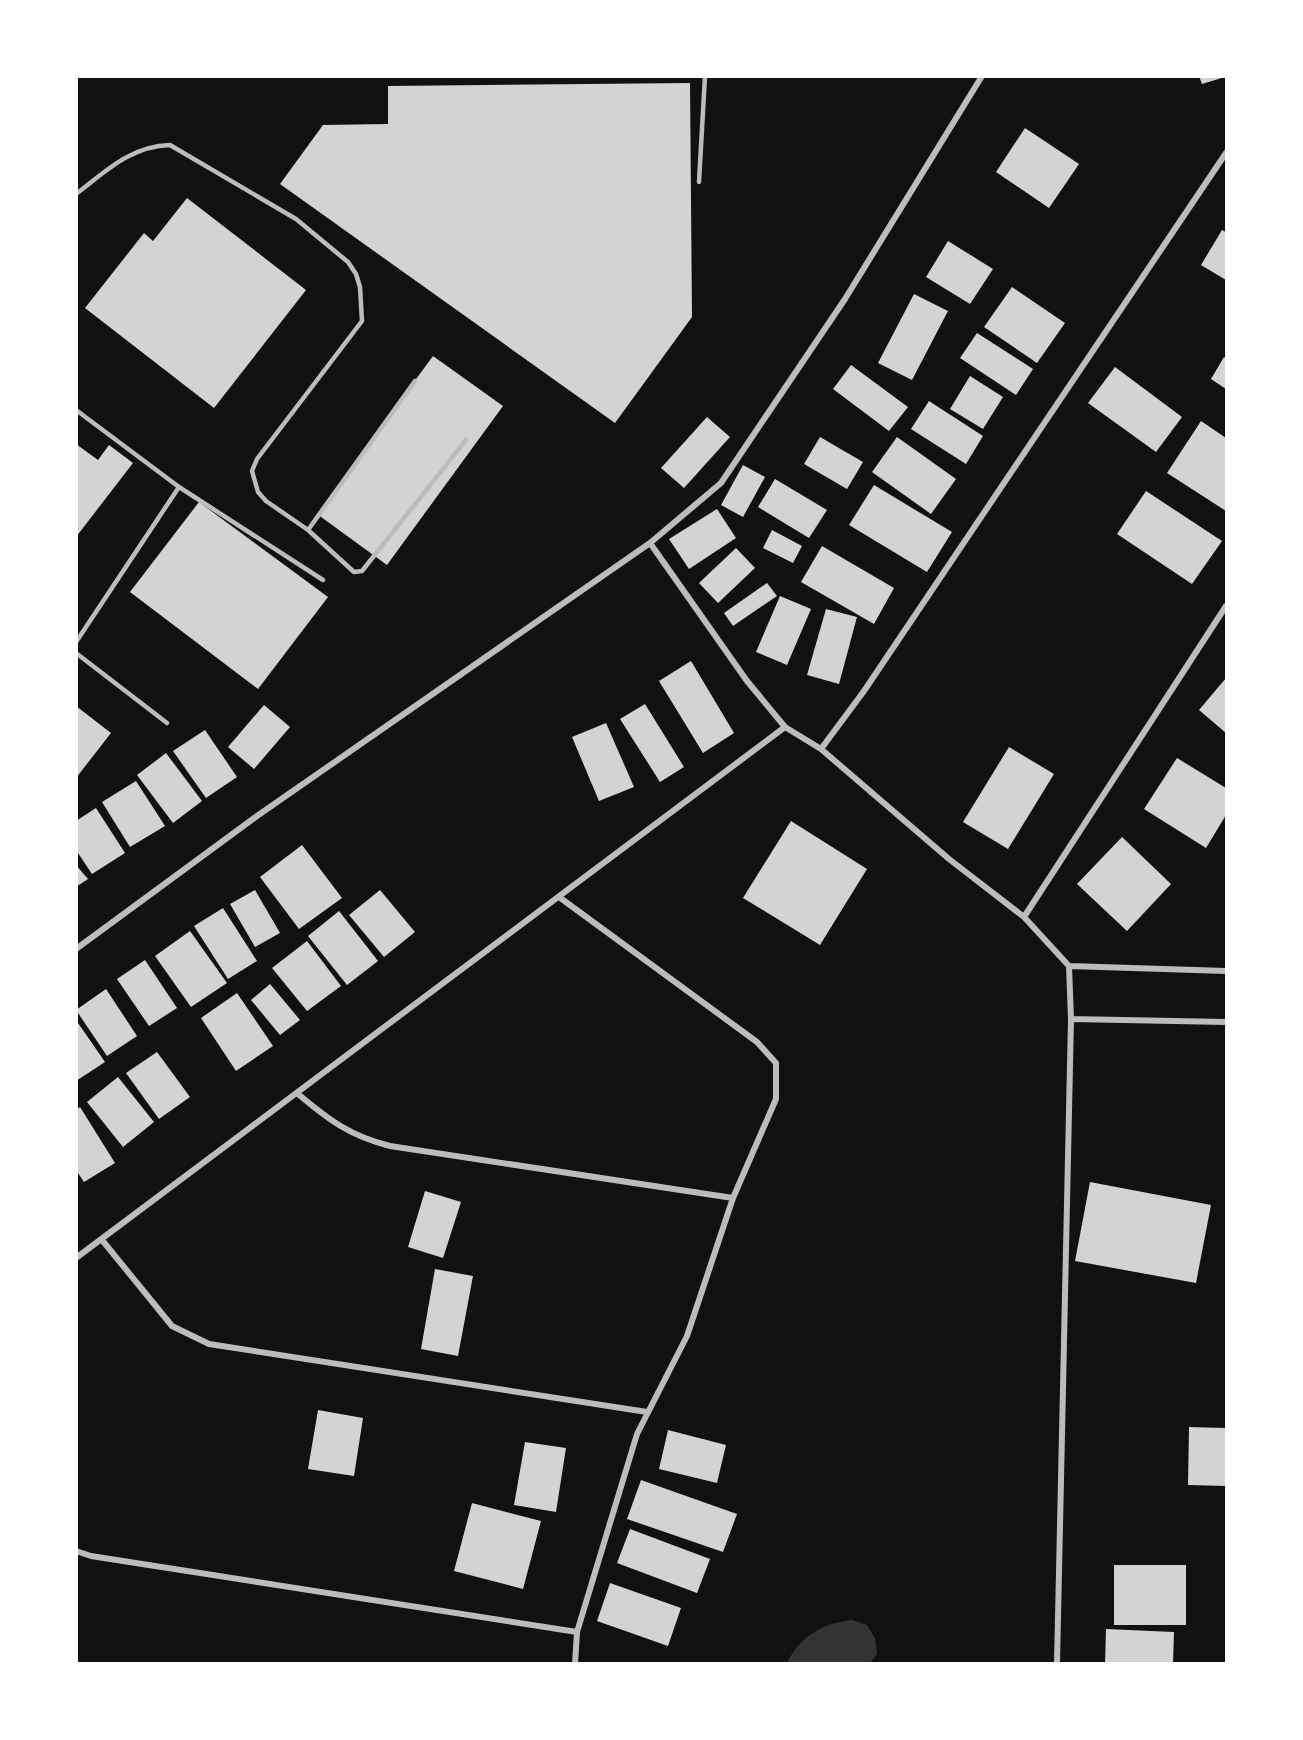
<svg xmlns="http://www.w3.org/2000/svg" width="1303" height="1740" viewBox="0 0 1303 1740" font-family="'Source Sans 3',sans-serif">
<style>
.water{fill:#333}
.building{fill:#d3d3d3}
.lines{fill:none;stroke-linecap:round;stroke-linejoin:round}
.service{stroke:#bcbcbc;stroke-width:4.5}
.minor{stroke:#bcbcbc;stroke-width:6}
</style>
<rect width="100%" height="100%" fill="#111"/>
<path class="water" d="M 852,1620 L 867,1625 L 875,1638 L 877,1654 L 870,1663 L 787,1663 C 800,1636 823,1623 852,1620 Z"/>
<path class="building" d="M 1199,76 L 1225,76 L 1225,77 L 1202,84 Z
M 690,83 L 692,317 L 615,423 L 280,184 L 323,125 L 388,124 L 388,86 Z
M 1025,128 L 1079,164 L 1049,208 L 996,172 Z
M 187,198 L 306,290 L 214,408 L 85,308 L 144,233 L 153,241 Z
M 1222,230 L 1226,232 L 1226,280 L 1201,265 Z
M 948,241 L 993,269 L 970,304 L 926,277 Z
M 1012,287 L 1065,323 L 1037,363 L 984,327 Z
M 914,294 L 948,311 L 912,380 L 878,363 Z
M 977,333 L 1033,369 L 1016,395 L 960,358 Z
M 433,356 L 503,406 L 387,565 L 317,514 Z
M 1224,357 L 1226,359 L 1226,389 L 1211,379 Z
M 851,365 L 908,407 L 889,431 L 833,389 Z
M 1115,367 L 1182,417 L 1156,452 L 1088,403 Z
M 970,376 L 1003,397 L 983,429 L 950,409 Z
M 929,401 L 983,436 L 966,464 L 911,429 Z
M 707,417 L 730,437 L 684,488 L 661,468 Z
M 1201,421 L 1226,438 L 1226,511 L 1167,473 Z
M 820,437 L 863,462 L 847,489 L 804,464 Z
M 897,437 L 956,479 L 931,514 L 872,472 Z
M 76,444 L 98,460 L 109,445 L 133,463 L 76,537 Z
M 743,465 L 765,477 L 743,517 L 721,505 Z
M 775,479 L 827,510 L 809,538 L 758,507 Z
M 874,485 L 952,532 L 927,572 L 849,525 Z
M 1146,491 L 1222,541 L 1192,584 L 1117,534 Z
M 199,502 L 328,597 L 258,689 L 130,592 Z
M 717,509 L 736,538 L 689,569 L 669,539 Z
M 772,530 L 802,546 L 793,563 L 763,548 Z
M 822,546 L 894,588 L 874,624 L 801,582 Z
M 736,548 L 755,568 L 718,603 L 699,583 Z
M 767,583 L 777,596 L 733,626 L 724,613 Z
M 780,596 L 811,609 L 787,665 L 756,652 Z
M 826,609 L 857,617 L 839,684 L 807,675 Z
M 691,661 L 734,733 L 703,753 L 659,681 Z
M 1226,678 L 1226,733 L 1199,710 Z
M 645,704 L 684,767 L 660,782 L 620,719 Z
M 264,705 L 290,727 L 254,769 L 228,747 Z
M 76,706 L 111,733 L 76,778 Z
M 606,723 L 634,787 L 599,801 L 572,737 Z
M 205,730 L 237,777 L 206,798 L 173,751 Z
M 1009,747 L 1054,774 L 1008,849 L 963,822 Z
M 166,753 L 202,801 L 173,823 L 137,775 Z
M 1177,758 L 1226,788 L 1226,815 L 1206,848 L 1144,809 Z
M 136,781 L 165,826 L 130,847 L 102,802 Z
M 96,808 L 125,853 L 92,874 L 76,850 L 76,821 Z
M 791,821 L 867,869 L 820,945 L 743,898 Z
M 1122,837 L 1171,884 L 1127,931 L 1077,884 Z
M 302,845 L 342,898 L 299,929 L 260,877 Z
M 76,865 L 88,879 L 76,887 Z
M 255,890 L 280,933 L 255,947 L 230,904 Z
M 380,890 L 415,932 L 384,957 L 349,915 Z
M 223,908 L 257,961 L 228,979 L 194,926 Z
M 339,911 L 378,961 L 347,985 L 308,936 Z
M 190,931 L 227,983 L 191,1007 L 155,956 Z
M 307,941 L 341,986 L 307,1011 L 272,968 Z
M 145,960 L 177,1008 L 149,1026 L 117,979 Z
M 270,984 L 300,1020 L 280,1035 L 251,1000 Z
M 106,989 L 137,1036 L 107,1056 L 76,1010 Z
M 237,993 L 273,1046 L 236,1071 L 201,1018 Z
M 76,1020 L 105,1062 L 76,1081 Z
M 157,1052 L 190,1097 L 159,1119 L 126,1073 Z
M 118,1077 L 154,1122 L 123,1147 L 87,1102 Z
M 80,1107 L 115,1163 L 84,1182 L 76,1170 L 76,1110 Z
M 1090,1182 L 1211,1205 L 1196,1283 L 1075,1261 Z
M 425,1191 L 461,1202 L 443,1258 L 408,1247 Z
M 435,1269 L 473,1276 L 458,1356 L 421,1349 Z
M 318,1410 L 363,1418 L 354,1476 L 308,1469 Z
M 1189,1427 L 1226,1428 L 1226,1486 L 1188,1485 Z
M 668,1430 L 726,1445 L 717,1483 L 659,1469 Z
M 525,1442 L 566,1448 L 556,1512 L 514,1505 Z
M 641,1480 L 737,1514 L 723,1552 L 627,1519 Z
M 472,1503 L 541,1521 L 523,1589 L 454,1571 Z
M 630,1529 L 710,1559 L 697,1593 L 617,1563 Z
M 1114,1565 L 1186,1565 L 1186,1625 L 1114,1625 Z
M 610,1583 L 681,1608 L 668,1646 L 597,1621 Z
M 1106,1629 L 1174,1632 L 1173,1664 L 1105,1664 Z"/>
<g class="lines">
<path class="service" d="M 699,182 L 705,76
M 76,194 C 106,171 131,146 170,145 L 296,219 L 348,262 L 356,274 L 360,287 L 362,321 L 257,459 L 252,471 L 258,492 L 266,501 L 308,530 L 354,572 L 362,571 L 466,440
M 76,410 L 179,487 L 323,580
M 308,530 L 415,381
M 76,642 L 179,487
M 76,653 L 167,723"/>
<path class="minor" d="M 650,543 L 747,681 L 785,727 L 821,749 L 949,859 L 1024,917 L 1069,966 L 1071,1019 L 1057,1664
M 821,749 L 864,691 L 1226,153
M 559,897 L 757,1042 L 776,1063 L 776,1099 L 733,1198 L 687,1336 L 637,1434 L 577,1632 L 575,1664
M 1024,917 L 1226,606
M 76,949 L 257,816 L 650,543 L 721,483 L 845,299 L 982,76
M 1069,966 L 1226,971
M 1071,1019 L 1226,1022
M 298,1094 C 329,1120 350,1136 390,1146 L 733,1198
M 102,1240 L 172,1326 L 209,1344 L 647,1412
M 76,1258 L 785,727
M 76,1551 L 91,1556 L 577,1632"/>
</g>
<rect width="1303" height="1740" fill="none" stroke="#ffffff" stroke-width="156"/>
</svg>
